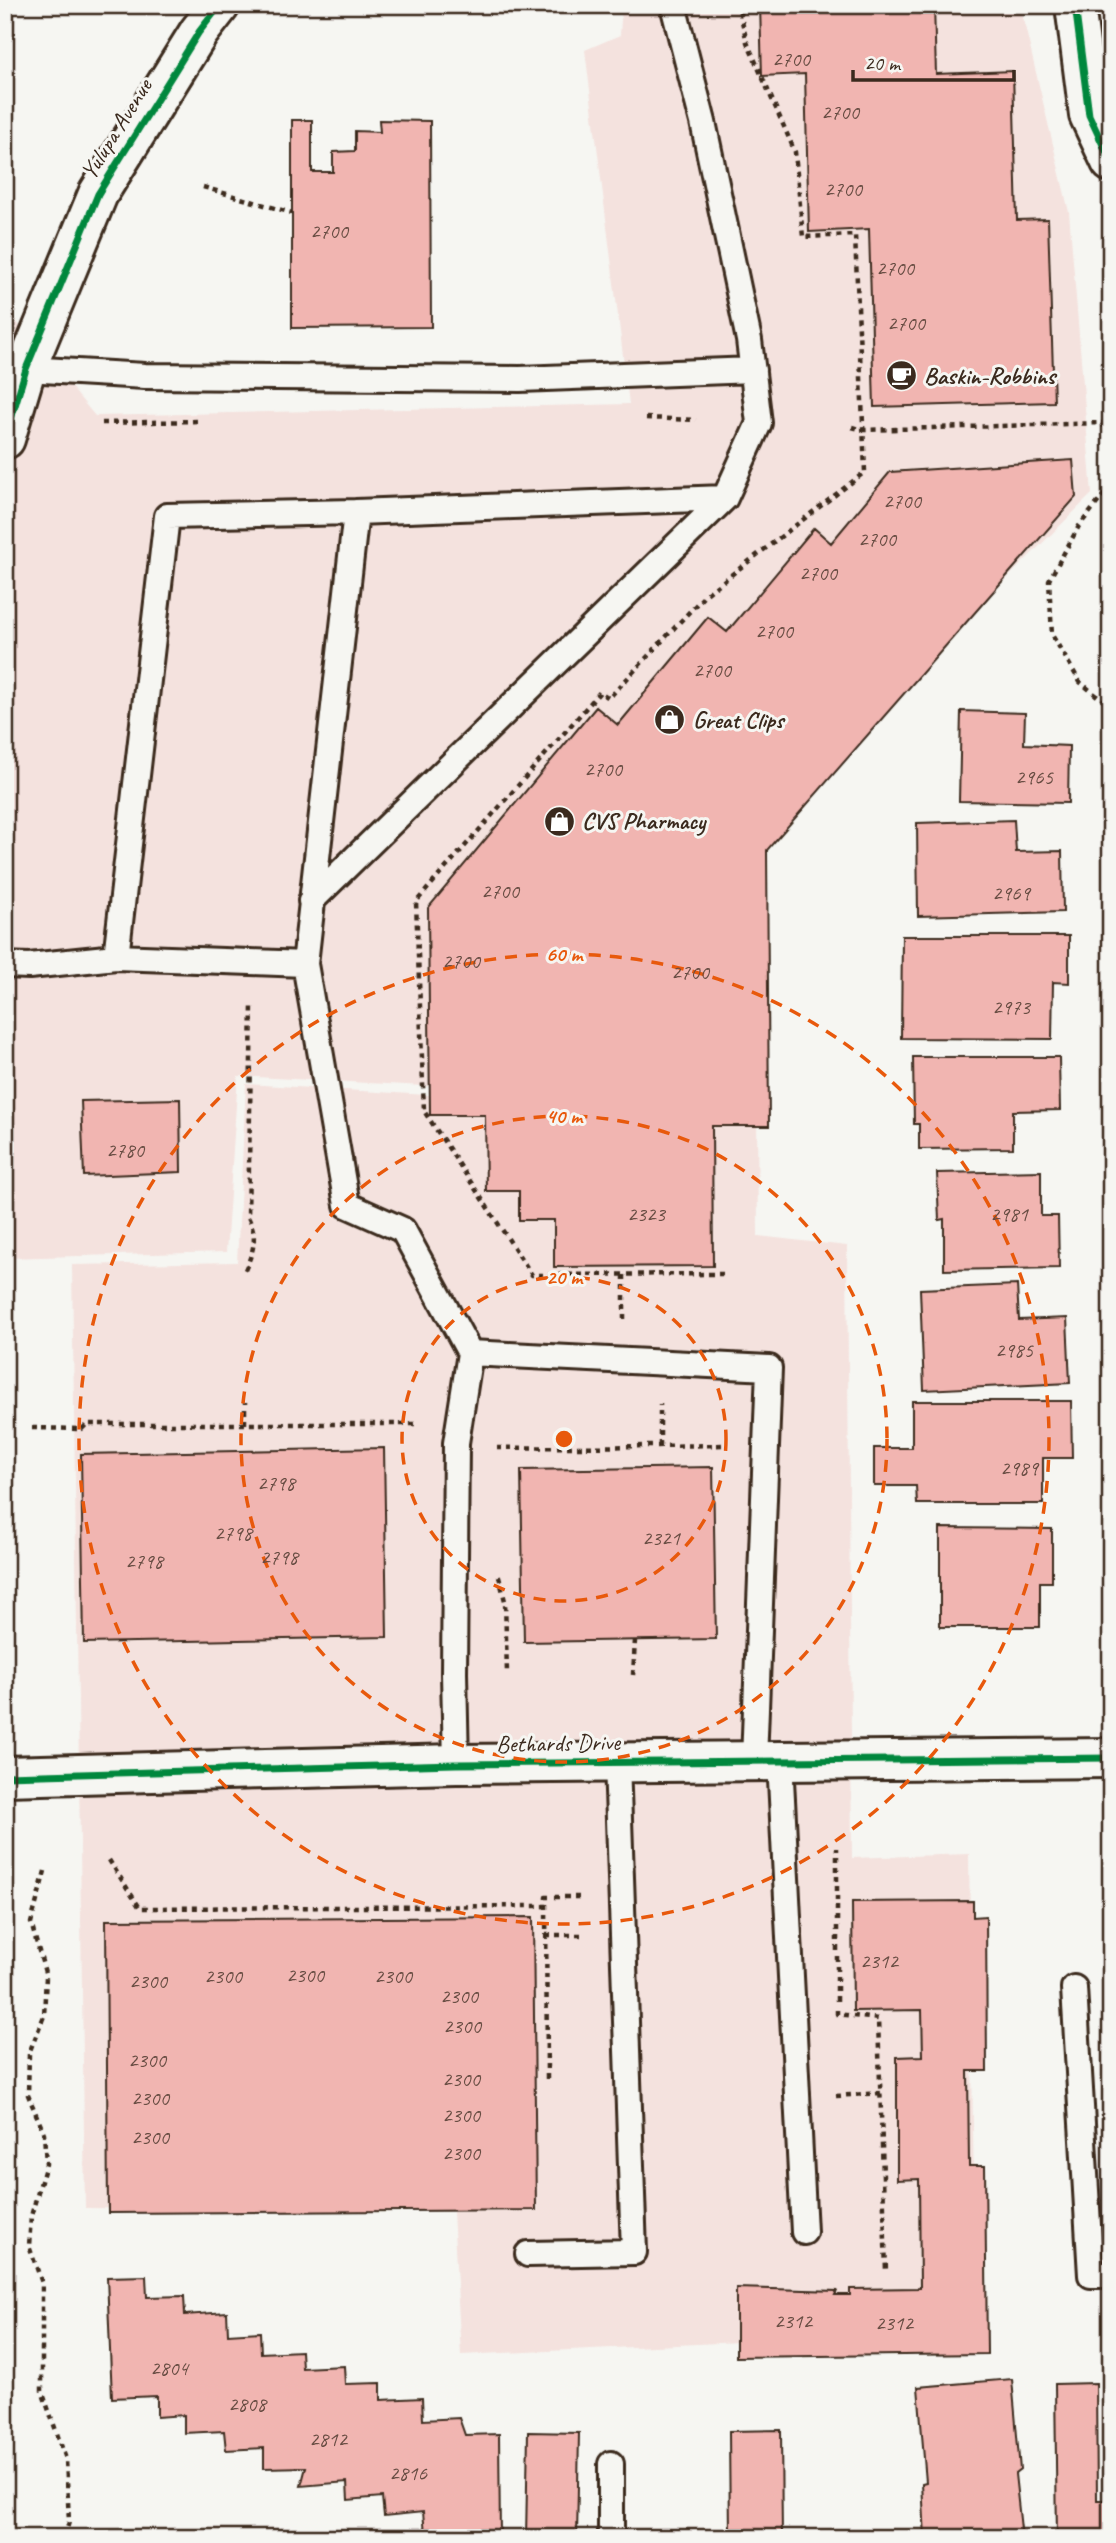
<svg xmlns="http://www.w3.org/2000/svg" width="1116" height="2543" viewBox="0 0 1116 2543" font-family="Caveat,sans-serif">
<style>
.built{fill:#f4e2de}
.building{fill:#f1b5b1;stroke:#3b2a1e;stroke-width:2}
.lines{fill:none;stroke-linecap:round;stroke-linejoin:round}
.service-casing{stroke:#3b2a1e;stroke-width:30}
.minor-casing{stroke:#3b2a1e;stroke-width:44}
.tertiary-casing{stroke:#3b2a1e;stroke-width:44}
.path{stroke:#3b2a1e;stroke-width:4.5;stroke-dasharray:5 5;stroke-linecap:butt}
.service{stroke:#f6f6f2;stroke-width:24}
.minor{stroke:#f6f6f2;stroke-width:38}
.tertiary{stroke:#f6f6f2;stroke-width:38}
.cycleway-casing{stroke:#f6f6f2;stroke-width:11}
.cycleway{stroke:#00873e;stroke-width:7}
.ring{fill:none;stroke:#e8590c;stroke-width:3.5;stroke-dasharray:12 9}
.labels{text-anchor:middle;dominant-baseline:central;stroke-width:6;stroke-linejoin:round;paint-order:stroke}
.number-label{font-size:21px;fill:#684d43}
.street-label{font-size:24px;fill:#3b2a1e;stroke:#f6f6f2}
.poi-label{font-size:24px;font-weight:bold;fill:#3b2a1e;stroke:#f6f6f2;text-anchor:start}
.centre{fill:#e8590c;stroke:#f6f6f2;stroke-width:3.5}
.ring-label{font-size:21px;text-anchor:middle;font-weight:bold;fill:#e8590c;stroke:#f6f6f2;stroke-width:6;stroke-linejoin:round;paint-order:stroke}
</style>
<rect width="100%" height="100%" fill="#f6f6f2"/>
<filter id="ink" filterUnits="userSpaceOnUse"><feTurbulence type="fractalNoise" baseFrequency=".0143" numOctaves="2"/><feDisplacementMap in="SourceGraphic" scale="14" xChannelSelector="R" yChannelSelector="G"/><feConvolveMatrix kernelMatrix="1 2 1 2 8 2 1 2 1" color-interpolation-filters="sRGB"/></filter>
<g filter="url(#ink)">
<path class="built" d="M 622,5 L 1020,5 L 1069,212 L 1092,494 L 755,828 L 758,1104 L 238,1076 L 226,1252 L 5,1258 L 5,308 L 95,416 L 629,404 L 585,50 L 620,35 Z
M 246,1084 L 757,1115 L 758,1236 L 847,1246 L 852,1858 L 969,1854 L 976,2331 L 461,2355 L 453,2212 L 85,2208 L 72,1265 L 237,1262 Z"/>
<path class="building" d="M 760,5 L 934,5 L 936,74 L 1013,71 L 1017,220 L 1048,219 L 1054,402 L 874,407 L 869,229 L 809,232 L 805,74 L 762,76 Z
M 292,120 L 312,120 L 312,172 L 333,172 L 333,152 L 355,151 L 355,131 L 380,132 L 379,120 L 430,121 L 431,327 L 292,328 Z
M 1073,460 L 1076,497 L 767,850 L 769,1126 L 712,1126 L 713,1266 L 554,1267 L 554,1220 L 519,1220 L 519,1191 L 486,1191 L 485,1115 L 430,1115 L 428,908 L 596,707 L 618,725 L 708,617 L 727,632 L 814,528 L 831,543 L 890,472 Z
M 961,711 L 1025,713 L 1024,744 L 1069,746 L 1068,803 L 959,801 Z
M 1014,820 L 1016,852 L 1062,851 L 1063,912 L 918,916 L 917,823 Z
M 902,936 L 1069,936 L 1069,983 L 1053,982 L 1052,1039 L 901,1038 Z
M 913,1057 L 1059,1057 L 1060,1110 L 1013,1111 L 1013,1148 L 919,1149 L 919,1124 L 914,1124 Z
M 180,1099 L 181,1172 L 84,1176 L 81,1101 Z
M 1041,1171 L 1041,1216 L 1058,1216 L 1059,1268 L 944,1270 L 944,1219 L 939,1220 L 937,1173 Z
M 1017,1285 L 1019,1320 L 1067,1318 L 1070,1383 L 924,1390 L 920,1289 Z
M 912,1401 L 1071,1401 L 1072,1458 L 1043,1458 L 1043,1504 L 917,1504 L 916,1486 L 874,1486 L 874,1448 L 912,1448 Z
M 384,1448 L 387,1637 L 84,1643 L 81,1454 Z
M 713,1467 L 716,1639 L 524,1642 L 521,1470 Z
M 940,1528 L 1052,1529 L 1052,1582 L 1040,1582 L 1040,1627 L 940,1627 Z
M 973,1901 L 973,1917 L 986,1916 L 987,2071 L 968,2071 L 969,2166 L 985,2166 L 987,2354 L 736,2357 L 736,2288 L 837,2291 L 835,2295 L 850,2295 L 850,2289 L 920,2288 L 919,2179 L 897,2180 L 897,2057 L 923,2056 L 922,2010 L 853,2011 L 852,1902 Z
M 533,1917 L 536,2210 L 108,2213 L 106,1920 Z
M 146,2276 L 147,2297 L 184,2296 L 185,2315 L 227,2312 L 228,2334 L 260,2332 L 261,2353 L 301,2351 L 302,2368 L 344,2366 L 345,2384 L 381,2383 L 381,2400 L 422,2398 L 423,2420 L 459,2418 L 465,2435 L 499,2434 L 500,2538 L 460,2538 L 460,2531 L 425,2533 L 423,2512 L 384,2516 L 382,2497 L 348,2500 L 347,2482 L 301,2486 L 306,2467 L 264,2468 L 264,2448 L 226,2450 L 224,2431 L 184,2433 L 184,2415 L 157,2417 L 157,2396 L 112,2398 L 107,2277 Z
M 1012,2379 L 1020,2470 L 1015,2474 L 1022,2538 L 925,2538 L 922,2483 L 926,2482 L 918,2387 Z
M 1096,2383 L 1097,2500 L 1110,2500 L 1111,2538 L 1057,2538 L 1055,2384 Z
M 781,2430 L 782,2538 L 730,2538 L 729,2431 Z
M 528,2432 L 579,2433 L 577,2538 L 526,2538 Z"/>
<g class="lines">
<defs>
<path id="service" d="M 673,5 L 703,122 L 749,340 L 759,423 L 725,498
M 5,363 L 26,369 L 145,376 L 520,379 L 753,370
M 311,901 L 725,498 L 356,512
M 305,964 L 347,1205 L 403,1230 L 470,1353 L 456,1443 L 454,1673 L 456,1764
M 5,965 L 29,966 L 116,957 L 305,964 L 356,512 L 167,516 L 116,957
M 470,1353 L 769,1368 L 754,1761
M 780,1760 L 804,2232
M 1074,1988 L 1091,2275 L 1111,2275
M 528,2254 L 634,2252 L 617,1762
M 611,2464 L 611,2538"/>
<path id="minor" d="M 1075,5 L 1089,115 L 1111,162"/>
<path id="tertiary" d="M 5,439 L 26,369 L 98,194 L 199,32 L 220,5
M 5,1776 L 456,1764 L 1111,1758"/>
</defs>
<use href="#service" class="service-casing"/>
<use href="#minor" class="minor-casing"/>
<use href="#tertiary" class="tertiary-casing"/>
<path class="path" d="M 203,187 L 292,213
M 646,418 L 696,420
M 102,423 L 199,421
M 852,427 L 863,430 L 1102,423 L 1111,438
M 1111,486 L 1079,526 L 1049,580 L 1052,635 L 1080,682 L 1107,704 L 1111,714
M 245,1270 C 254,1250 258,1236 248,1217 L 252,1005
M 723,1274 L 532,1275 L 424,1111 L 416,902 L 600,692 L 609,698 L 705,595 L 865,472 L 855,235 L 803,237 L 795,152 L 747,42 L 738,5
M 624,1275 L 624,1319
M 245,1424 L 245,1402
M 32,1428 L 82,1429 L 87,1424 L 417,1424
M 660,1446 L 660,1404
M 497,1448 L 727,1445
M 499,1576 L 505,1601 L 507,1673
M 633,1675 L 635,1640
M 109,1860 L 140,1908 L 547,1906
M 45,1871 L 31,1923 L 46,1976 L 44,2016 L 29,2053 L 28,2095 L 44,2133 L 46,2164 L 31,2216 L 29,2246 L 42,2283 L 42,2391 L 66,2459 L 69,2522 L 64,2538
M 546,1935 L 584,1935
M 837,2001 L 837,1848
M 837,2010 L 837,2014 L 878,2019 L 886,2272
M 547,2079 L 546,1897 L 581,1897
M 836,2096 L 881,2093"/>
<use href="#service" class="service"/>
<use href="#minor" class="minor"/>
<use href="#tertiary" class="tertiary"/>
<defs>
<path id="cycleway" d="M 1075,5 L 1089,115 L 1111,162
M 5,439 L 26,369 L 98,194 L 199,32 L 220,5
M 5,1776 L 456,1764 L 1111,1758"/>
</defs>
<use href="#cycleway" class="cycleway-casing"/>
<use href="#cycleway" class="cycleway"/>
</g>
</g>
<g class="ring">
<circle cx="564" cy="1439" r="162"/>
<circle cx="564" cy="1439" r="323"/>
<circle cx="564" cy="1439" r="485"/>
</g>
<defs>
<symbol id="cafe-disc" viewBox="-11 -11 22 22"><circle r="9.5" fill="#3b2a1e" stroke="#f6f6f2"/><path d="M-5.5-4.5H6V0H3Q3 3.5 0 3.5H-2.5Q-5.5 3.5-5.5 0ZM3-3.2v2h1.7v-2ZM-6 4.5H4V6H-6Z" fill="#fff"/></symbol>
<symbol id="shop-disc" viewBox="-11 -11 22 22"><circle r="9.5" fill="#3b2a1e" stroke="#f6f6f2"/><path d="M-5-2.5h2.3a2.7 3.5 0 0 1 5.4 0H5L5.5 6h-11ZM-1.5-2.5h3a1.5 2.3 0 0 0-3 0Z" fill="#fff"/></symbol>
</defs>
<g fill-rule="evenodd">
<use href="#cafe-disc" x="884" y="358" width="35" height="35"/>
<use href="#shop-disc" x="652" y="702" width="35" height="35"/>
<use href="#shop-disc" x="542" y="804" width="35" height="35"/>
</g>
<g class="labels">
<g class="number-label">
<text x="791" y="59">2700</text>
<text x="840" y="112">2700</text>
<text x="843" y="189">2700</text>
<text x="329" y="231">2700</text>
<text x="895" y="268">2700</text>
<text x="906" y="323">2700</text>
<text x="902" y="501">2700</text>
<text x="877" y="539">2700</text>
<text x="818" y="573">2700</text>
<text x="774" y="631">2700</text>
<text x="712" y="670">2700</text>
<text x="603" y="769">2700</text>
<text x="1034" y="777">2965</text>
<text x="500" y="891">2700</text>
<text x="1011" y="893">2969</text>
<text x="461" y="961">2700</text>
<text x="690" y="972">2700</text>
<text x="1011" y="1007">2973</text>
<text x="125" y="1150">2780</text>
<text x="646" y="1214">2323</text>
<text x="1009" y="1214">2981</text>
<text x="1014" y="1350">2985</text>
<text x="1019" y="1468">2989</text>
<text x="276" y="1483">2798</text>
<text x="233" y="1533">2798</text>
<text x="661" y="1538">2321</text>
<text x="279" y="1557">2798</text>
<text x="144" y="1561">2798</text>
<text x="879" y="1961">2312</text>
<text x="305" y="1975">2300</text>
<text x="223" y="1976">2300</text>
<text x="393" y="1976">2300</text>
<text x="148" y="1981">2300</text>
<text x="459" y="1996">2300</text>
<text x="462" y="2026">2300</text>
<text x="147" y="2060">2300</text>
<text x="461" y="2079">2300</text>
<text x="150" y="2098">2300</text>
<text x="461" y="2115">2300</text>
<text x="150" y="2137">2300</text>
<text x="461" y="2153">2300</text>
<text x="793" y="2321">2312</text>
<text x="894" y="2323">2312</text>
<text x="169" y="2368">2804</text>
<text x="247" y="2404">2808</text>
<text x="328" y="2439">2812</text>
<text x="408" y="2473">2816</text>
</g>
<g class="street-label">
<text transform="translate(116 129) rotate(-58)">Yulupa Avenue</text>
<text transform="translate(558 1743) rotate(-1)">Bethards Drive</text>
</g>
<g class="poi-label">
<text x="924" y="376">Baskin-Robbins</text>
<text x="693" y="720">Great Clips</text>
<text x="582" y="821">CVS Pharmacy</text>
</g>
</g>
<circle cx="564" cy="1439" r="10" class="centre"/>
<g class="ring-label">
<text x="564" y="961">60 m</text>
<text x="564" y="1123">40 m</text>
<text x="564" y="1284">20 m</text>
</g>
<rect width="1116" height="2543" fill="none" stroke="#f6f6f2" stroke-width="28"/>
<rect x="14" y="14" width="1088" height="2515" fill="none" stroke="#3b2a1e" stroke-width="2.5" filter="url(#ink)"/>
<path d="M853 70v10h161v-10" fill="none" stroke="#3b2a1e" stroke-width="3.5"/>
<text x="864" y="70" font-size="21" fill="#3b2a1e" stroke="#f6f6f2" stroke-width="5" paint-order="stroke">20 m</text>
</svg>
